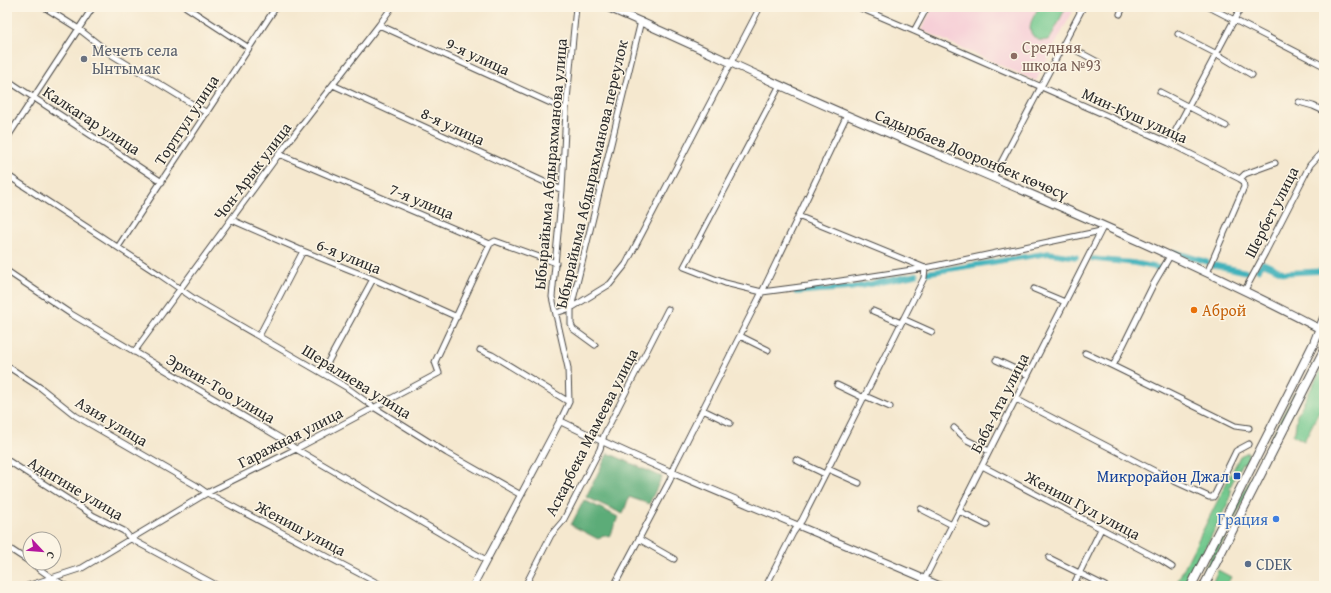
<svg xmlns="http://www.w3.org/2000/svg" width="1331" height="593" viewBox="0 0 1331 593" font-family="'Gentium Book Plus',serif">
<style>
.built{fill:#f6cfd7}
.green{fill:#71c88d;stroke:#4e7a5c}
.forest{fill:#5cac78;stroke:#446c52}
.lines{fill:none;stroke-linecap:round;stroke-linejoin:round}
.canal{stroke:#42b2bb;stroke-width:5.5}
.minor-casing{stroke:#494744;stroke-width:7}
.tertiary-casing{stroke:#494744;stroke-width:8}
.secondary-casing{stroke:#494744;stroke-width:9}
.primary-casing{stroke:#494744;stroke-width:10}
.minor{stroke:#fff;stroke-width:5}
.tertiary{stroke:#fff;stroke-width:6}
.secondary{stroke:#fff;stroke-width:7}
.primary{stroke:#fff;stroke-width:8}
.education-dot{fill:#8d6e63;stroke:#fcf5e5;stroke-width:1.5}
.worship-dot{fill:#6b7280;stroke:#fcf5e5;stroke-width:1.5}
.food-dot{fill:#e8710a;stroke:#fcf5e5;stroke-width:1.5}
.transit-dot{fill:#1a4fb4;stroke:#fcf5e5;stroke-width:1.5}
.shop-dot{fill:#3f7fe0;stroke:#fcf5e5;stroke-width:1.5}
.service-dot{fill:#5c6f8a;stroke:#fcf5e5;stroke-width:1.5}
.labels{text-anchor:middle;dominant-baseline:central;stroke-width:3;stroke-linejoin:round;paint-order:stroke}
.education-label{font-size:16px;fill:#785e54;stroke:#fcf5e5;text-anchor:start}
.worship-label{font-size:16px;fill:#5b616d;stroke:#fcf5e5;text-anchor:start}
.street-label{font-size:16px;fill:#2b2b2b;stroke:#fcf5e5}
.food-label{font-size:16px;fill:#c56008;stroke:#fcf5e5;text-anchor:start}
.transit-label{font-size:16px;fill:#164399;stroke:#fcf5e5;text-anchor:end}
.shop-label{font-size:16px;fill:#366cbe;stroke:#fcf5e5;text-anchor:end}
.service-label{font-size:16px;fill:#4e5e75;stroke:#fcf5e5;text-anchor:start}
</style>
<rect width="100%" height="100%" fill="#fcf5e5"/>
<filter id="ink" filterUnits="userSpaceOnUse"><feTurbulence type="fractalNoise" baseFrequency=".025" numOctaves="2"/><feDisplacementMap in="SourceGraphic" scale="8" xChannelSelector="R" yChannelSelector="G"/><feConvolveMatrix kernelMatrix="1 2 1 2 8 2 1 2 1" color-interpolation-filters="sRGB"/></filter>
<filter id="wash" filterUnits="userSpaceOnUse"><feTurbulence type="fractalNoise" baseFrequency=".012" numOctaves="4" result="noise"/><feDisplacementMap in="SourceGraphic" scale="16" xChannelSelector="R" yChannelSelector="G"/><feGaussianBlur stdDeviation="0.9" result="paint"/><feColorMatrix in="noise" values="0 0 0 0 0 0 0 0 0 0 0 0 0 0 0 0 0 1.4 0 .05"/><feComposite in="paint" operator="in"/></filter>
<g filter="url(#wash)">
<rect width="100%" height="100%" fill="#f5e8cf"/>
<path class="built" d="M 933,7 L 1075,7 L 1036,81 L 921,30 Z"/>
<path class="green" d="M 1039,7 L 1066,7 L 1050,39 C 1044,41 1039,42 1034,37 C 1025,28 1034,16 1039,7 Z
M 1324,364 L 1324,402 L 1304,441 L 1293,435 L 1295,431 L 1297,415 Z
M 1294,393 L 1296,393 L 1297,395 L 1200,586 L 1196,586 Z
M 1248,452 L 1248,457 L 1245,464 L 1242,463 L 1229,489 L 1231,490 L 1230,499 L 1186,586 L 1175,586 L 1240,456 Z
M 1218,570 L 1231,577 L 1226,586 L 1211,586 Z"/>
<path class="forest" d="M 608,453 L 662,477 L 649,504 L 629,497 L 623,514 L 586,497 Z
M 584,500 L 618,517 L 610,537 L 603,535 L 598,539 L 571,525 Z"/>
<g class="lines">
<path class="canal" d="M 1175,252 L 1207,262
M 1093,259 L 1134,263 L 1159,268
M 1214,265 L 1247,272
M 1258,270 L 1263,263 L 1285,273 L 1324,271
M 926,273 L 1049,253 L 1076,257
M 796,292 L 851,288 L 916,275"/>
</g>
</g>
<g filter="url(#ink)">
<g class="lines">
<defs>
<path id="minor" d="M 44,7 L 79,29 L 112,55 L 207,113
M 186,7 L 249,48
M 858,7 L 914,31 L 1169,143 L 1240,179 L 1243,181 L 1244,187 L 1207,273
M 1209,7 L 1324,66
M 1120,14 L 1123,7
M 379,25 L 566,110
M 914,31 L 927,7
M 1178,34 L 1217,54 L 1252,75
M 1064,44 L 1098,62
M 7,80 L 162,182
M 333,85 L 562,190
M 780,85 L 684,267 L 725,283 L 762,292 L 808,286 L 925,268 L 1101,231 L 1104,226
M 1160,92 L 1226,126
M 1299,102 L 1313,106 L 1324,111
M 7,138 L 93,7
M 1169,143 L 1241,7
M 279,154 L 490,244 L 495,241 L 556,263
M 7,175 L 160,275 L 196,300 L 346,387 L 375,408 L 447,453 L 521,495
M 993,178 L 1083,7
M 1240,179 L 1245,174 L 1275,163
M 232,220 L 303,251 L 373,279 L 457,317
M 118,247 L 276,7
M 1170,256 L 1153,285 L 1113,366 L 1235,426 L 1249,428
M 7,271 L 71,314 L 282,439 L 296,449 L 486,560
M 1034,289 L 1065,302
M 1245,290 L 1265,253 L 1310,165 L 1321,153 L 1324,147
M 873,311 L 901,323
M 556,313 L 571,308 L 610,284 L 626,264 L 760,7
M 903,319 L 932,332
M 259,336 L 303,251
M 740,336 L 768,350
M 595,345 L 573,329 L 571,324 L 571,308 L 641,21
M 480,350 L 492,355 L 569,402
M 134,352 L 279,154 L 379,25 L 392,7
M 1085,353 L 1113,366
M 996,360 L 1028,375
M 7,366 L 41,388 L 76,416 L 197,486 L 207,493 L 383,586
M 322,373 L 373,279
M 837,385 L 864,398
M 865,396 L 890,407
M 1016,399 L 1172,480 L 1209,497 L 1213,497 L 1215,494 L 1236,451 L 1249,444
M 703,410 L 730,423
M 560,421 L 569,402 L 568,368 L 552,297 L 562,190 L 566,110 L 576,7
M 954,428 L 967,440 L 989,451
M 7,460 L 94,516 L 124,531 L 131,539 L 218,586
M 796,460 L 825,474
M 982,466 L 1161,560 L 1172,567
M 828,469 L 859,483
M 921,509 L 952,525
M 959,511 L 987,525
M 639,539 L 674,559
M 7,547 L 30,562
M 1049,558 L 1105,586
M 31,563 L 52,578 L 66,586
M 27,586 L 82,568 L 207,493 L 296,449 L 439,373 L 435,362 L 490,244
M 525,586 L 551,535 L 563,521 L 579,490 L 600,449 L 604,435 L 668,309
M 614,586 L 670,480 L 674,466 L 762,292 L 847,115
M 766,586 L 793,533 L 802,520 L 924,278 L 925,268 L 798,216
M 921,586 L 1101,231
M 1073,586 L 1101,529"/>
<path id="tertiary" d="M 473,586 L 560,421 C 684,482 814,530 941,586"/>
<path id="secondary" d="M 607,7 C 688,42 768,81 849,116 C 1008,185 1170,250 1324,331"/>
<path id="primary" d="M 1191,586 L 1294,383 L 1314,343 L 1324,318
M 1204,586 L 1324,350"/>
</defs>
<use href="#minor" class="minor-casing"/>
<use href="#tertiary" class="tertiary-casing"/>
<use href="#secondary" class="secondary-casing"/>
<use href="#primary" class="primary-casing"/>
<use href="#minor" class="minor"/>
<use href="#tertiary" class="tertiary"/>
<use href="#secondary" class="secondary"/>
<use href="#primary" class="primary"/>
</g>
</g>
<circle class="education-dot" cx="1014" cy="56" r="4"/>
<circle class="worship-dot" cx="84" cy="59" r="4"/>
<circle class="food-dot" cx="1194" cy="310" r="4"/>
<rect class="transit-dot" x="1233" y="472" width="8" height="8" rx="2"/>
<circle class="shop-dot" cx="1276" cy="519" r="4"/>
<circle class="service-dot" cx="1248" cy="564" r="4"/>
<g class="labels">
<g class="education-label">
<text x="1022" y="47">Средняя<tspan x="1022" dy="18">школа №93</tspan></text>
</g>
<g class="worship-label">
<text x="92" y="50">Мечеть села<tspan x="92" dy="18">Ынтымак</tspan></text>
</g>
<g class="street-label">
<text transform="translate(478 56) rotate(25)">9-я улица</text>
<text transform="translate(1135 115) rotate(24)">Мин-Куш улица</text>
<text transform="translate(92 120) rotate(33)">Калкагар улица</text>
<text transform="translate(186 120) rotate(-57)">Тортгул улица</text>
<text transform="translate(453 126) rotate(25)">8-я улица</text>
<text transform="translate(972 154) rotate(23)">Садырбаев Дооронбек көчөсү</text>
<text transform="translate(550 164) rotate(-85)">Ыбырайыма Абдырахманова улица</text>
<text transform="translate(252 171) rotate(-53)">Чон-Арык улица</text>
<text transform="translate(591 174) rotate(-77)">Ыбырайыма Абдырахманова переулок</text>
<text transform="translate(422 201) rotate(23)">7-я улица</text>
<text transform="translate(1271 212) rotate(-63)">Шербет улица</text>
<text transform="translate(349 256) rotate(22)">6-я улица</text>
<text transform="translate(357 381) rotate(32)">Шералиева улица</text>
<text transform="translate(221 388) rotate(30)">Эркин-Тоо улица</text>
<text transform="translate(999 403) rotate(-63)">Баба-Ата улица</text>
<text transform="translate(112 421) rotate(31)">Азия улица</text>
<text transform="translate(591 432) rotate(-63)">Аскарбека Мамеева улица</text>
<text transform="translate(290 437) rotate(-27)">Гаражная улица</text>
<text transform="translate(76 488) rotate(31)">Адигине улица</text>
<text transform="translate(1083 505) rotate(28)">Жениш Гул улица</text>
<text transform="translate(301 528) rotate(28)">Жениш улица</text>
</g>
<g class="food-label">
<text x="1202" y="310">Аброй</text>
</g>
<g class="transit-label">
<text x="1229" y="476">Микрорайон Джал</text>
</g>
<g class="shop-label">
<text x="1268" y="519">Грация</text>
</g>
<g class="service-label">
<text x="1256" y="564">CDEK</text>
</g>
</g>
<rect width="1331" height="593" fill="none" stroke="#fcf5e5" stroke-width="24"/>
<g transform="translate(42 551) rotate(116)"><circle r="19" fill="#fcf5e5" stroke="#a8a49b"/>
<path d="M0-3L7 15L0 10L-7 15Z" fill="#b5179e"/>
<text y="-6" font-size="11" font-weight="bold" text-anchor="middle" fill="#2b2b2b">С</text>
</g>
</svg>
